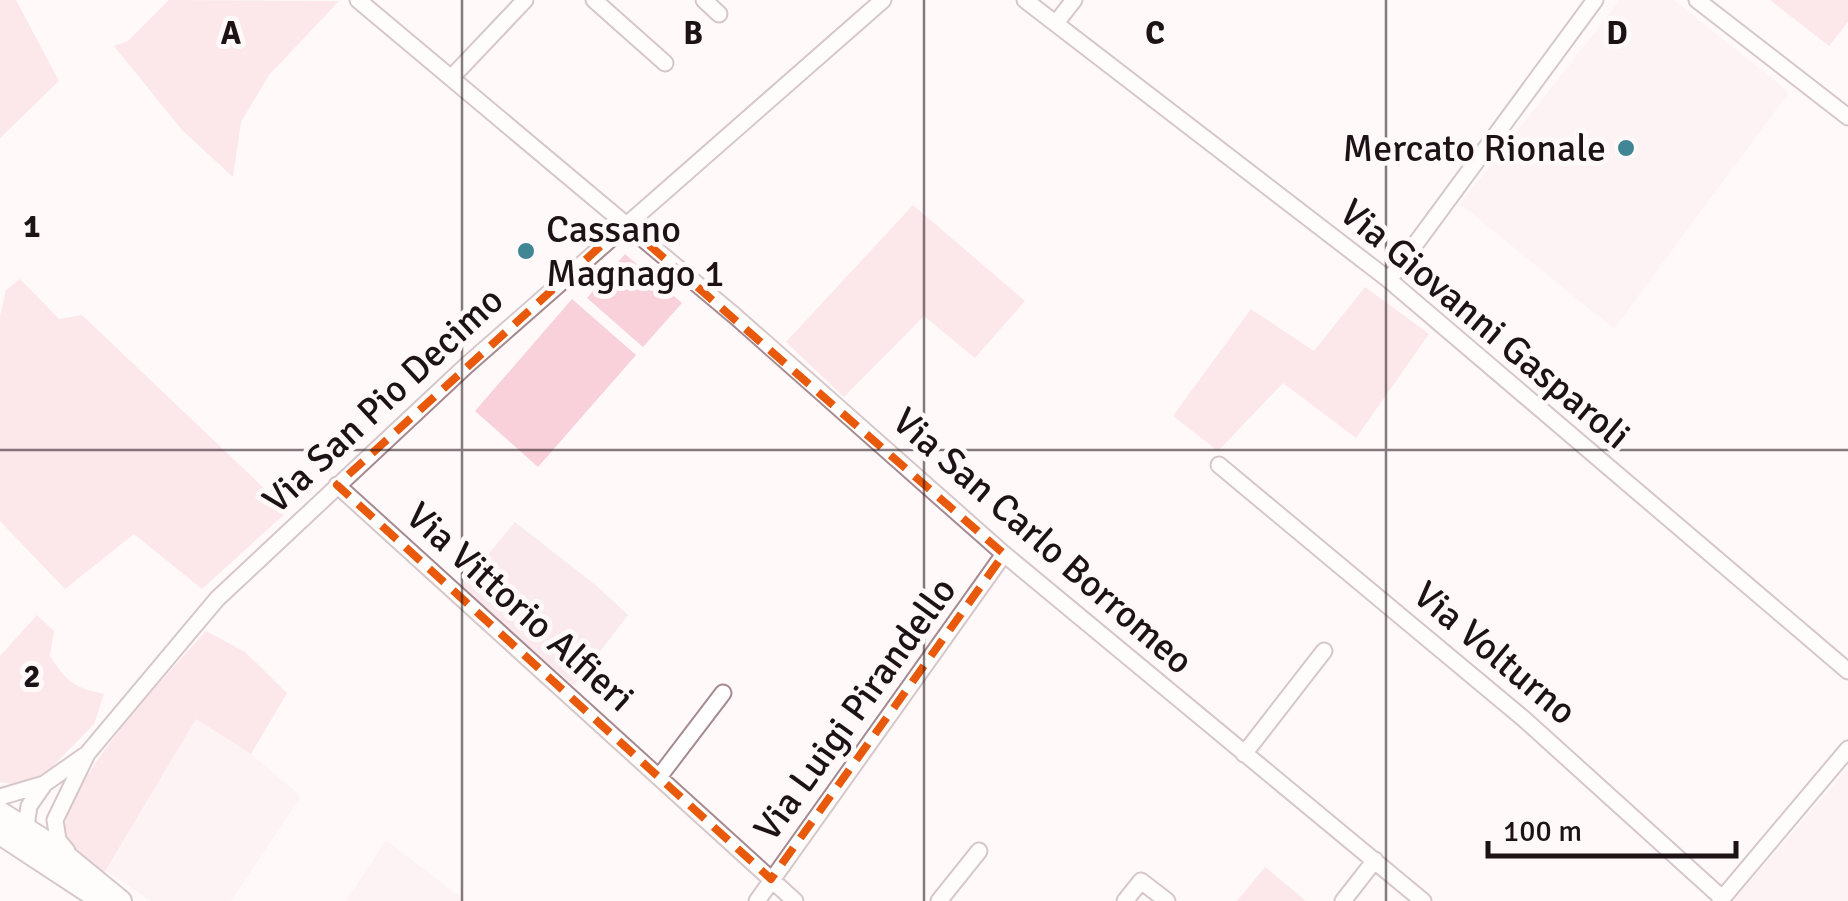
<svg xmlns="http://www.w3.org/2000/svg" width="1848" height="901" viewBox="0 0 1848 901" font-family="Signika,sans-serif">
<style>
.built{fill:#faeaee}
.green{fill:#f8d1da}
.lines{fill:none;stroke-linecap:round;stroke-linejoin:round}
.minor-casing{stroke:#a58a90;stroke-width:19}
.major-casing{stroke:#a58a90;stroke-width:24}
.minor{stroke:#fff;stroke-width:15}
.major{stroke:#fff;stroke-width:20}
.marked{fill:none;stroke:#e8590c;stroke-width:8;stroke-dasharray:20 12;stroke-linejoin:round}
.grid{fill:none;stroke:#1d1316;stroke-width:2.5;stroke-opacity:0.55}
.poi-dot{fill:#418694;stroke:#fff9fa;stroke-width:4}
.labels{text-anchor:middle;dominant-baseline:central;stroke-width:10;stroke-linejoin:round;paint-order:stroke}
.poi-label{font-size:38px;fill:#1d1316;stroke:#fff9fa;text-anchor:end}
.street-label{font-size:38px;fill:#1d1316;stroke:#fff9fa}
.grid-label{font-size:32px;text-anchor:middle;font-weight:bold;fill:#1d1316;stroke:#fff9fa;stroke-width:10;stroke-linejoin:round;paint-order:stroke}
</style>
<rect width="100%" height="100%" fill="#fff9fa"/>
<path class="built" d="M 1620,0 L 1674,0 L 1789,92 L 1614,329 L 1460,204 Z
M 515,522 L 598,587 L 628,615 L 574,686 L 461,587 Z
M 196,719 L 251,754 L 301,796 L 231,901 L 151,901 L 106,871 Z
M 1848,768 L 1848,901 L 1733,901 Z
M 386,840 L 460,897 L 465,901 L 346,901 Z"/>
<path class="green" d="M 0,0 L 16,0 L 59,81 L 0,138 Z
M 169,0 L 339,1 L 269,75 L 241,122 L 233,177 L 182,130 L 114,46 L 128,41 Z
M 1770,0 L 1848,0 L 1848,22 L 1829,46 Z
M 913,205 L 1025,301 L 975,358 L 924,316 L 844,397 L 786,342 Z
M 625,254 L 682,303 L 643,347 L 587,298 Z
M 20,279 L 59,319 L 82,315 L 288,511 L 202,589 L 134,534 L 65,589 L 0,521 L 0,316 L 6,290 Z
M 1365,287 L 1429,334 L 1356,438 L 1283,383 L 1218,451 L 1173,416 L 1251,309 L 1314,351 Z
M 572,299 L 636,355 L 538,467 L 475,411 Z
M 37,615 L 54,631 L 50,656 C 66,681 74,688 104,694 L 94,724 L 52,767 L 23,786 L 0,782 L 0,656 Z
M 206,631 L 245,652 L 287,693 L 251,754 L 196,719 L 103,875 C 91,864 71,854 66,837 C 53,793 175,666 206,631 Z
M 1265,867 L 1306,901 L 1237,901 Z"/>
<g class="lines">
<defs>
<path id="minor" d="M 358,0 L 735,316 L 1004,554 L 1423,901
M 594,0 L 665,63
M 704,0 L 719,14
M 1025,0 L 1389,280 L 1848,671
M 1697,0 L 1848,117
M 1056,23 L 1074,0
M 452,77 L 525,0
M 1389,280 L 1595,0
M 1219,465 L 1524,719 L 1722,898
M 337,485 L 795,901
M 1244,754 L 1324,651
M 659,777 L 723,693
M 0,797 L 44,784 L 84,756
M 25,833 L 29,806 L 43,786
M 67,851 L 58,840 L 55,820 L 87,754 L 217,599 L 467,365 L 883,0
M 757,901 L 1004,554
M 939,901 L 979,851
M 1125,901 L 1141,881 L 1167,901
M 1343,901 L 1375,860
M 1720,901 L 1848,749"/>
<path id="major" d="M 0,812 L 55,847 L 121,901
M 0,834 L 102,901"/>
</defs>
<use href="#minor" class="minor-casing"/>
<use href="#major" class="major-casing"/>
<use href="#minor" class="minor"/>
<use href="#major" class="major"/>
</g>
<path d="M0 0H1848V901H0ZM 625,224 L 1004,554 L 771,879 L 337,485 Z" fill="#fff9fa" fill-opacity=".55" fill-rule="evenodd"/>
<path class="marked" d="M 625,224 L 1004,554 L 771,879 L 337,485 Z"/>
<path class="grid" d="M 462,0 L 462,901M 924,0 L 924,901M 1386,0 L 1386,901M 0,450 L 1848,450"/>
<g class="poi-dot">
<circle cx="1626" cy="148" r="10"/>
<circle cx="526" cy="251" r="10"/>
</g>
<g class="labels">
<g class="poi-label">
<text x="1606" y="148">Mercato Rionale</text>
<text x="546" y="229" text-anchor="start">Cassano<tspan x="546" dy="44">Magnago 1</tspan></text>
</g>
<g class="street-label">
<text transform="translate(1485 324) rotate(40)">Via Giovanni Gasparoli</text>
<text transform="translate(383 400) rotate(-43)">Via San Pio Decimo</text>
<text transform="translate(1043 541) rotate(41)">Via San Carlo Borromeo</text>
<text transform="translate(520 607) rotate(42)">Via Vittorio Alfieri</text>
<text transform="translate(1495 653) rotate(40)">Via Volturno</text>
<text transform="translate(855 709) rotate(-54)">Via Luigi Pirandello</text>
</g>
</g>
<g class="grid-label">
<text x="231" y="44">A</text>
<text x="693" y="44">B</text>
<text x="1155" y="44">C</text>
<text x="1617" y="44">D</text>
<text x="32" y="237">1</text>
<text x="32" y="687">2</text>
</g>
<path d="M1488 841v15h248v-15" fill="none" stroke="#1d1316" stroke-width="5"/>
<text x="1503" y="841" font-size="30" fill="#1d1316" stroke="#fff9fa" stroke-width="8" paint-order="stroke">100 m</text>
</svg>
